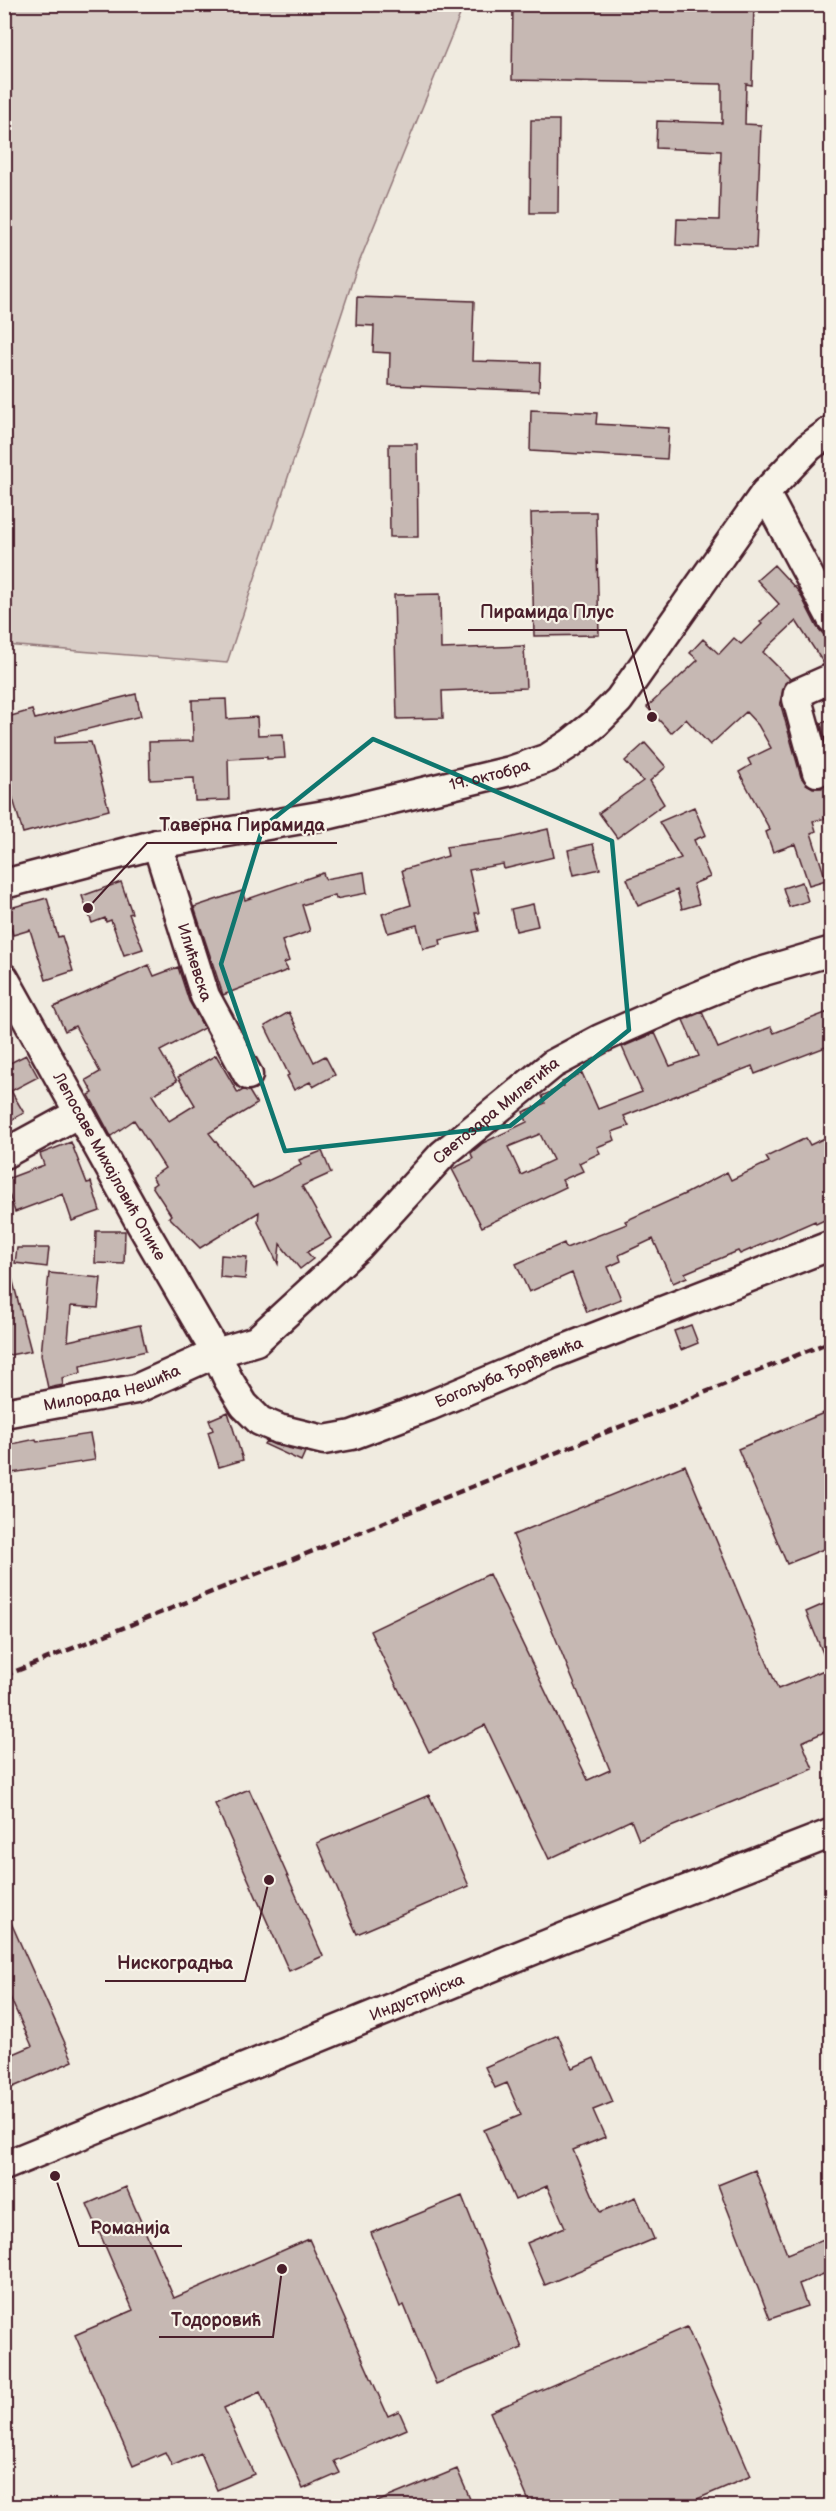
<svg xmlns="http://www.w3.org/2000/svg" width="836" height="2511" viewBox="0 0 836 2511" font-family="'Balsamiq Sans',sans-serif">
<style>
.green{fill:#d8cdc6;stroke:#917678;stroke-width:1.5}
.building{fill:#c6b8b3;stroke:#4a1f2b;stroke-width:1.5;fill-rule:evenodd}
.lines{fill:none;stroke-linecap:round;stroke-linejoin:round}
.minor-casing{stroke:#4a1f2b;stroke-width:33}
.minor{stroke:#f7f3e8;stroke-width:28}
.rail{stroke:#4a1f2b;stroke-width:4.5;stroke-dasharray:9 4.5;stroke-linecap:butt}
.marked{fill:none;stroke:#0f766e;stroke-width:4.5;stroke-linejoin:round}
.labels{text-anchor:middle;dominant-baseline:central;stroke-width:4.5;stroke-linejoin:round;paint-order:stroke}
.street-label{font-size:16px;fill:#4a1f2b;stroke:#f7f3e8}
.leader{fill:none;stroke:#4a1f2b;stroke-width:2}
.callout-dot{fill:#4a1f2b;stroke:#f7f3e8;stroke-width:2}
.callout-label{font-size:18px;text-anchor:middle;font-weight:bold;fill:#4a1f2b;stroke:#f7f3e8;stroke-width:4.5;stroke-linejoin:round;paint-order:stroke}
</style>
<rect width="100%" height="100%" fill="#f0ebe0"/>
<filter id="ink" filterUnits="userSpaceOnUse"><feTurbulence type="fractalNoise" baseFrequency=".0167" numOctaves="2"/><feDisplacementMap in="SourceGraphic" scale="12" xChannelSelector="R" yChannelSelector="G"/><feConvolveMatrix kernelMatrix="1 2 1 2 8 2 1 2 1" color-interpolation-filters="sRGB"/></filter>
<g filter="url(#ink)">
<path class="green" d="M 4,5 L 464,5 L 356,270 L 227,663 L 5,645 Z"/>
<path class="building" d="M 513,4 L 754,4 L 752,85 L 746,84 L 745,124 L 761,125 L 756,248 L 676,245 L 677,219 L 719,220 L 721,151 L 656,148 L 657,121 L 722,123 L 722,84 L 512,80 Z
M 531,120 L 559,120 L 558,213 L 530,213 Z
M 357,297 L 474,301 L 472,361 L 540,363 L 539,391 L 389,385 L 390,353 L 373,352 L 374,326 L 356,325 Z
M 531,410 L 597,413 L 596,424 L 669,428 L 667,459 L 530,451 Z
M 389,444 L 417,444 L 418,537 L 390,537 Z
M 560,512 L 596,512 L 599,635 L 534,636 L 531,513 Z
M 774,565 L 799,592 L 817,627 L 831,643 L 831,662 L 824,664 L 796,621 L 763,652 L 790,679 L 785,683 L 780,702 L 801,777 L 806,784 L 813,788 L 822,788 L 831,779 L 831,817 L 813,821 L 816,831 L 811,833 L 826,880 L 809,885 L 795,844 L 773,852 L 766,832 L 770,830 L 739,772 L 751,765 L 748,759 L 771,748 L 758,725 L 746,712 L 710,745 L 686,719 L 671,733 L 647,707 L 698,660 L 690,653 L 703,639 L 719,654 L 734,638 L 741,644 L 762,624 L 760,622 L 779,604 L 757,580 Z
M 440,594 L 441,649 L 524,646 L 526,688 L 442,691 L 443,718 L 397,719 L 394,595 Z
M 136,694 L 141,716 L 55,737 L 55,743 L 91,742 L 109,810 L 23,833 L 4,768 L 4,718 L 32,710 L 35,719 Z
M 226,699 L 227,719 L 257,717 L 258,735 L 283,734 L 285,758 L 267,759 L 267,757 L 228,759 L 229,800 L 195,801 L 194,778 L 150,780 L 149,742 L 193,741 L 192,700 Z
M 831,720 L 831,762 L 821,723 Z
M 645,743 L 666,767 L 650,781 L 664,804 L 617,838 L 599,813 L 643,781 L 625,761 Z
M 694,807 L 706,835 L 694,840 L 710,877 L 693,884 L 699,904 L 682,909 L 677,890 L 638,906 L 627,879 L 681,858 L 659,822 Z
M 548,829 L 554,857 L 504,869 L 503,864 L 469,870 L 479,913 L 475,913 L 479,931 L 440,940 L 441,945 L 423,949 L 417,925 L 388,933 L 382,914 L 411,905 L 402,870 L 448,856 L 446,847 L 506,839 Z
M 593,844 L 600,869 L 574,875 L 568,850 Z
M 364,872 L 367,893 L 336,899 L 335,895 L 302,905 L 310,931 L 282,941 L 289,961 L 284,963 L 288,970 L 223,995 L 194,907 L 242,891 L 245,900 L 323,873 L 325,879 Z
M 121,882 L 132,913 L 129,914 L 143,949 L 124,955 L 111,920 L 106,922 L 105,918 L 92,923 L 82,896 Z
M 802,882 L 808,901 L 789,907 L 783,888 Z
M 47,898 L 58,937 L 62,936 L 73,971 L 46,980 L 30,930 L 13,935 L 6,909 Z
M 533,904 L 538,926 L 516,931 L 511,909 Z
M 149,965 L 154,976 L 178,967 L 189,1001 L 204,1028 L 160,1051 L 177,1081 L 152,1095 L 169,1121 L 195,1105 L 178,1077 L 216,1055 L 238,1093 L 243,1090 L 249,1091 L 257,1104 L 209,1133 L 253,1188 L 301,1165 L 299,1160 L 322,1151 L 331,1173 L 302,1186 L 331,1238 L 307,1252 L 313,1259 L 300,1269 L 280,1244 L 278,1264 L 258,1222 L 259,1212 L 200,1248 L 169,1217 L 171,1215 L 152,1186 L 156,1183 L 152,1177 L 165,1168 L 134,1120 L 111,1136 L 89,1095 L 93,1093 L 86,1080 L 100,1072 L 75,1026 L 65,1031 L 54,1007 Z
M 289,1012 L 314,1062 L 325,1056 L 335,1075 L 313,1087 L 310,1082 L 294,1090 L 287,1076 L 289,1075 L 265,1026 Z
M 702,1012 L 718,1048 L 771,1027 L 774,1033 L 828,1012 L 831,1021 L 831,1045 L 755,1074 L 752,1066 L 624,1116 L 629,1126 L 612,1132 L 615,1140 L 597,1147 L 600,1153 L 579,1163 L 583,1171 L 562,1180 L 566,1187 L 482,1227 L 452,1169 L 473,1159 L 471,1153 L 483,1143 L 527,1122 L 523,1112 L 545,1103 L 542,1096 L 564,1086 L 562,1082 L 582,1073 L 598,1109 L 642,1092 L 622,1047 L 655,1033 L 670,1066 L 699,1056 L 683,1020 ZM 540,1134 L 553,1160 L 521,1175 L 508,1147 Z
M 26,1055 L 38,1077 L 11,1091 L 24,1113 L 4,1124 L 4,1066 Z
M 831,1135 L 831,1217 L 816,1224 L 815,1221 L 740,1254 L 738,1251 L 685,1273 L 687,1277 L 673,1283 L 653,1239 L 619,1255 L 621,1261 L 608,1267 L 621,1299 L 587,1312 L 572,1273 L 529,1292 L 516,1264 L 564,1243 L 566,1248 L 627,1224 L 625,1221 L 687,1193 L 727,1172 L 731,1180 L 769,1162 L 766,1157 L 806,1138 L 810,1145 Z
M 71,1142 L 87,1183 L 91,1182 L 100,1211 L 72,1221 L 63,1194 L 15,1212 L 4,1180 L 44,1165 L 40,1154 Z
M 96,1231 L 125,1231 L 124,1264 L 95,1263 Z
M 17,1248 L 49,1248 L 47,1267 L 15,1263 Z
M 221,1255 L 247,1257 L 245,1279 L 220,1277 Z
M 10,1270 L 31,1351 L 4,1356 L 4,1271 Z
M 49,1273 L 101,1278 L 98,1308 L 71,1306 L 68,1341 L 140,1325 L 146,1351 L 80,1366 L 81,1373 L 62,1378 L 63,1385 L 48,1388 L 41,1355 Z
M 691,1325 L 698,1343 L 681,1350 L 674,1331 Z
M 831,1410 L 831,1546 L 787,1564 L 738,1449 Z
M 228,1412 L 243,1460 L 219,1467 L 208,1432 L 213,1430 L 209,1420 Z
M 90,1434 L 95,1460 L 12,1473 L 7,1445 L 36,1439 L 37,1442 Z
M 266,1441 L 275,1445 L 305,1452 L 301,1461 L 264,1444 Z
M 685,1465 L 778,1689 L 829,1668 L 806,1612 L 831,1601 L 831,1729 L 802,1742 L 813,1769 L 639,1840 L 631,1820 L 549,1859 L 485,1725 L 429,1752 L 370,1631 L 489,1574 L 588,1780 L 610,1770 L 513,1535 Z
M 249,1789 L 323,1956 L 289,1971 L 215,1804 Z
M 429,1795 L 469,1886 L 357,1934 L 317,1843 Z
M 4,1907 L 73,2061 L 4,2091 L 4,2058 L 32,2046 L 4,1984 Z
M 558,2035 L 572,2068 L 594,2058 L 613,2102 L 593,2110 L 605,2137 L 573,2150 L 600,2212 L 636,2197 L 654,2239 L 545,2285 L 527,2243 L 565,2227 L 547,2186 L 515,2200 L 484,2130 L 521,2115 L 507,2083 L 495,2088 L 485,2067 Z
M 755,2170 L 787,2254 L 831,2236 L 831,2271 L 799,2284 L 807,2306 L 770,2319 L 718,2185 Z
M 126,2187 L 174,2298 L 309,2239 L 388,2416 L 399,2411 L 407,2429 L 334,2461 L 340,2473 L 303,2489 L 260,2392 L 224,2408 L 254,2474 L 217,2490 L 201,2453 L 172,2466 L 165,2452 L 133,2466 L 75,2335 L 133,2310 L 87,2204 Z
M 462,2196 L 522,2348 L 436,2384 L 404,2305 L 400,2307 L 371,2233 Z
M 687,2327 L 751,2476 L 681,2506 L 531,2506 L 490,2412 Z
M 457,2469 L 473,2506 L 367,2506 Z"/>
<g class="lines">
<defs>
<g id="minor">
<path d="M 765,493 L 832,619"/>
<path d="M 817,772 L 797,699 L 798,693 L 832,678"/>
<path id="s1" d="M 157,844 L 205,996 L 248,1075"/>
<path id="s2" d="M 4,884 L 157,844 L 331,814 L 510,771 L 548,758 L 571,743 L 596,723 L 619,700 L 765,493 L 809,447 L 832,430"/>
<path id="s3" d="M 4,978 L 141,1224 L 216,1353 L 228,1379 L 244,1405 L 260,1421 L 279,1429 L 324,1440 L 352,1435 L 429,1406 L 552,1354 L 832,1245"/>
<path d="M 4,1154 L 79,1113"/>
<path id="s4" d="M 4,1413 L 136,1389 L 216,1353 L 256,1341 L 359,1246 L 443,1154 L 553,1064 L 600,1039 L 686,1001 L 747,976 L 832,951"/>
<path id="s5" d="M 4,2166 L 565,1937 L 832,1833"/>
</g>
</defs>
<use href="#minor" class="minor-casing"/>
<use href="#minor" class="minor"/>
<path class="rail" d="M 4,1676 L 832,1341"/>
</g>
</g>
<path class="marked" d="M 373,739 L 612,841 L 629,1030 L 510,1126 L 285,1151 L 221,964 L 263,827 Z"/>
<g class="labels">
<g class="street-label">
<text stroke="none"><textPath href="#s2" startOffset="498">19. октобра</textPath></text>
<text stroke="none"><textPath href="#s1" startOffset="124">Илићевска</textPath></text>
<text stroke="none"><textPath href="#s4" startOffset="597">Светозара Милетића</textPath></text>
<text stroke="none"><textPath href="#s3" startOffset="216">Лепосаве Михајловић Опике</textPath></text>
<text stroke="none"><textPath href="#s3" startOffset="777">Богољуба Ђорђевића</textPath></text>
<text stroke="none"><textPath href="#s4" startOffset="111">Милорада Нешића</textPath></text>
<text stroke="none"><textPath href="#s5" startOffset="446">Индустријска</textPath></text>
</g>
</g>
<path class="leader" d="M652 717L626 630H468M88 908L147 843H337M269 1880L245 1981H105M55 2176L79 2246H182M282 2269L273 2337H159"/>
<g class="callout-dot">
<circle cx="652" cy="717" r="6"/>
<circle cx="88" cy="908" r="6"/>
<circle cx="269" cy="1880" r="6"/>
<circle cx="55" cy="2176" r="6"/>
<circle cx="282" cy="2269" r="6"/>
</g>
<g class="callout-label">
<text x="547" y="618">Пирамида Плус</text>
<text x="242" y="831">Таверна Пирамида</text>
<text x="175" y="1969">Нискоградња</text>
<text x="130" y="2234">Романија</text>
<text x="216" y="2326">Тодоровић</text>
</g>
<rect width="836" height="2511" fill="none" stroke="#f7f3e8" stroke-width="24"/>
<rect x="12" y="12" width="812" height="2487" fill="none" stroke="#4a1f2b" stroke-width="2" filter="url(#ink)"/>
</svg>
